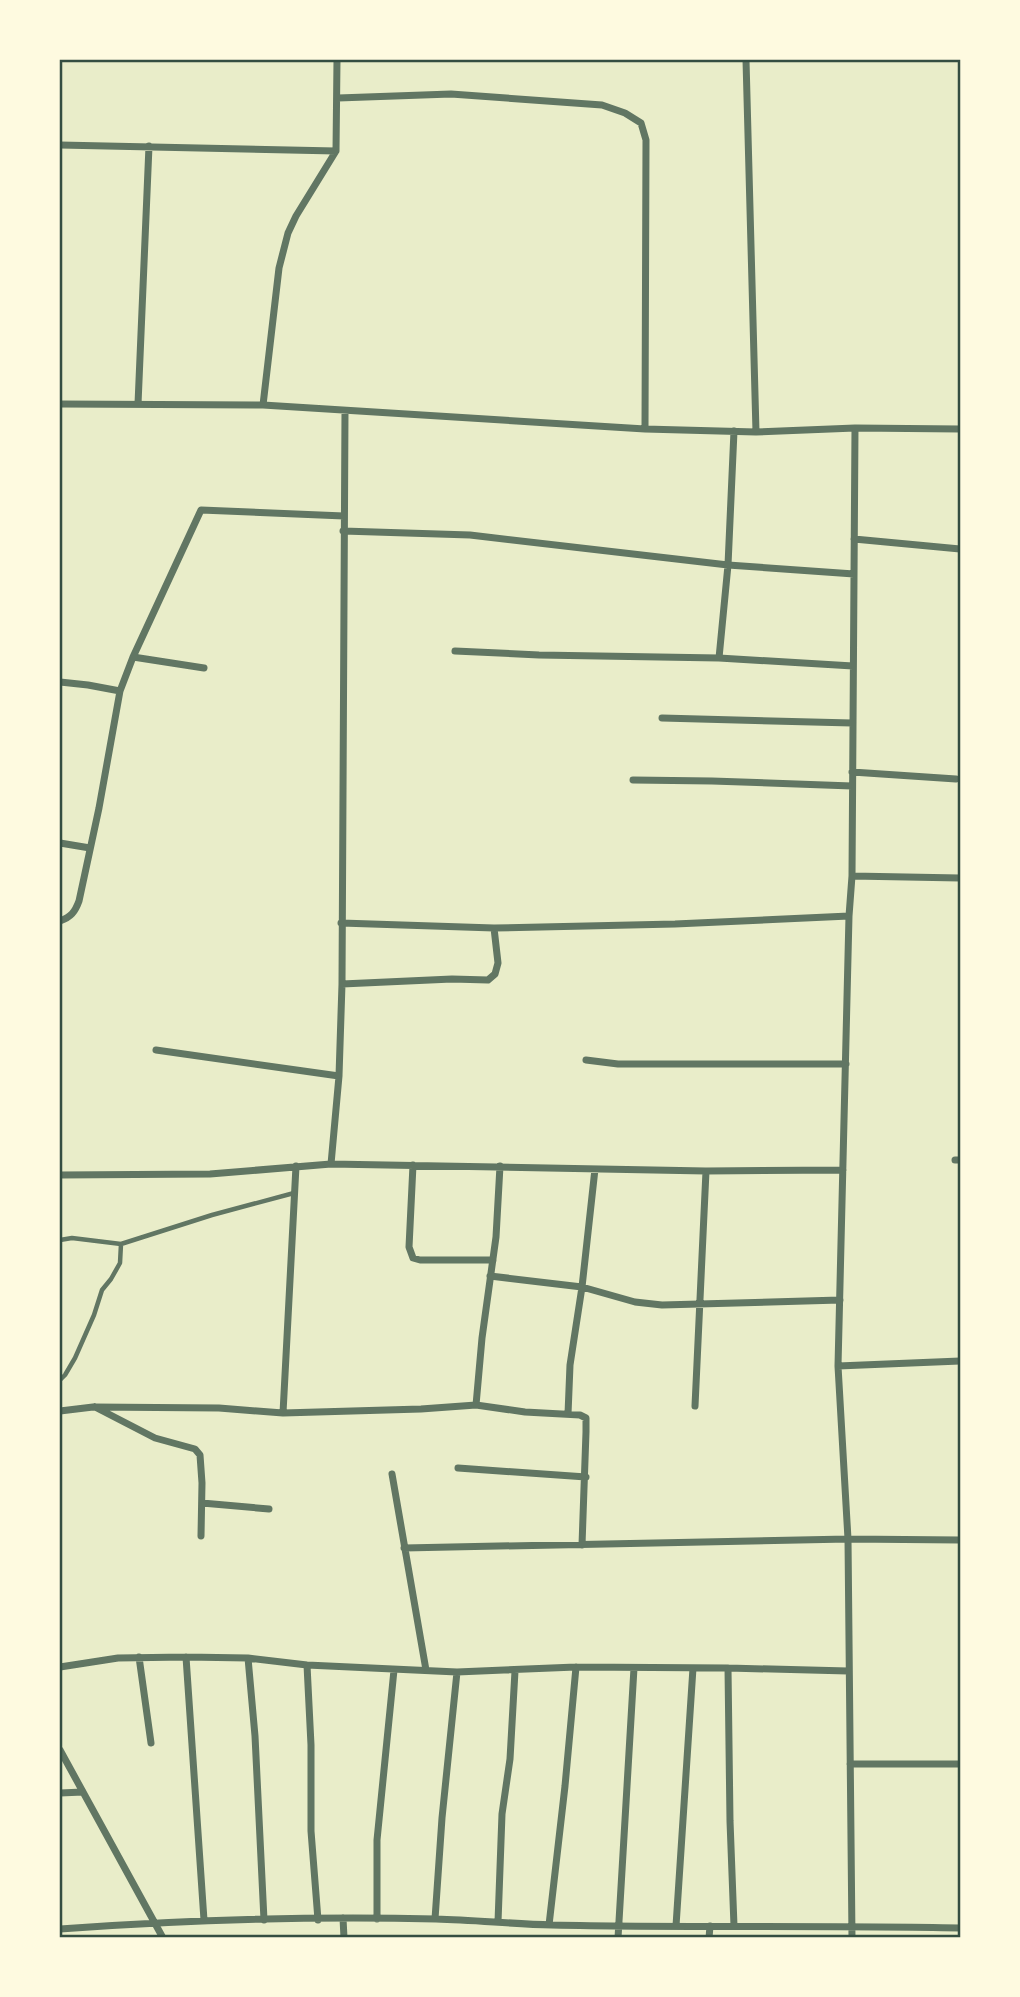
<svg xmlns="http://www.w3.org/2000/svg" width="1020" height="1997" viewBox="0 0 1020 1997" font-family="'PT Sans Narrow',sans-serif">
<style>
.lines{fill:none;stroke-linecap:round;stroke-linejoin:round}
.service{stroke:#617663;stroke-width:4.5}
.minor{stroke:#617663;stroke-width:7}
.neatline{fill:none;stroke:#344e41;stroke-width:2.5}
</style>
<rect width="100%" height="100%" fill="#e9edc9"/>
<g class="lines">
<path class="service" d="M 60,1240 L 72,1238 L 121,1244
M 60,1380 L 65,1375 L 75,1358 L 94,1315 L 102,1290 L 111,1279 L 120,1263 L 121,1244 L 212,1215 L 294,1193"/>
<path class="minor" d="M 746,60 L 756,432
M 338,98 L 451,94 L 602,105 L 625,113 L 641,123 L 646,140 L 645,429
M 60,145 L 336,151
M 60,404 L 263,405 L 645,429 L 756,432 L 855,428 L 960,429
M 138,404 L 149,146
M 263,405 L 279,268 L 288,233 L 296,216 L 336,151 L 337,60
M 343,531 L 470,535 L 728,565 L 854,574
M 854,539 L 960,549
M 455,651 L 539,655 L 719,658 L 853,666
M 133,657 L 204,668
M 719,658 L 728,565 L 734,431
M 60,682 L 88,685 L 120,691
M 662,718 L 852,723
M 852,772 L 956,779
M 633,780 L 712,781 L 852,786
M 60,843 L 90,848
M 852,876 L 960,878
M 60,921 C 71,917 75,912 79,901 L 99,808 L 120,691 L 133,657 L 201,510 L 344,516
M 341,923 L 494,928 L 675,924 L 849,916
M 342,984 L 452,979 L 488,980 L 495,974 L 498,963 L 494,928
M 156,1050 L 339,1076
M 586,1060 L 618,1064 L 846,1064
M 955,1160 L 960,1160
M 331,1164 L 339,1076 L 342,984 L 345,411
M 413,1165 L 409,1247 L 413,1258 L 420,1260 L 493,1260
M 60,1175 L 210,1174 L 331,1164 L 706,1171 L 843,1170
M 490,1276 L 582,1287 L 635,1302 L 662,1305 L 840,1300
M 838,1366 L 960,1361
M 476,1405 L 482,1338 L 496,1237 L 500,1166
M 695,1406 L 706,1171
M 95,1407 L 155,1438 L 195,1449 L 200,1455 L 202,1483 L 201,1536
M 60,1411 L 93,1407 L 219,1408 L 283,1413 L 421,1409 L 476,1405 L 525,1412 L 580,1415 L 586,1418 L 586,1432 L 582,1545
M 283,1413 L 296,1166
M 568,1414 L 570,1365 L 582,1287 L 595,1169
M 458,1468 L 586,1477
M 392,1474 L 426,1670
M 202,1503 L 269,1509
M 404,1548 L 848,1539 L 960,1540
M 139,1657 L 151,1743
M 186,1657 L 204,1920
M 248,1658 L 255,1736 L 264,1920
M 307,1665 L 311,1745 L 311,1831 L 318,1920
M 60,1667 L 118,1658 L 186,1657 L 248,1658 L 307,1665 L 457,1672 L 576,1667 L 728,1668 L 848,1671
M 728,1668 L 730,1821 L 734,1926
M 60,1750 L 163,1938
M 850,1764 L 960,1764
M 60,1793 L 83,1792
M 343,1918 L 344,1938
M 377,1919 L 377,1840 L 394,1670
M 435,1919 L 442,1818 L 457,1672
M 498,1922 L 502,1814 L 510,1759 L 515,1671
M 549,1925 L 565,1786 L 576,1667
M 676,1926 L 693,1668
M 60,1929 C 185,1920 310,1916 436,1919 C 475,1920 513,1924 552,1925 C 688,1928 824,1925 960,1928
M 618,1938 L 634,1668
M 709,1938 L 710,1926
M 852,1938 L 848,1539 L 838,1366 L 849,916 L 852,876 L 855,428"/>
</g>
<rect width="1020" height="1997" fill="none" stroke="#fefae0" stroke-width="122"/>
<rect x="61" y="61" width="898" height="1875" class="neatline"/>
</svg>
